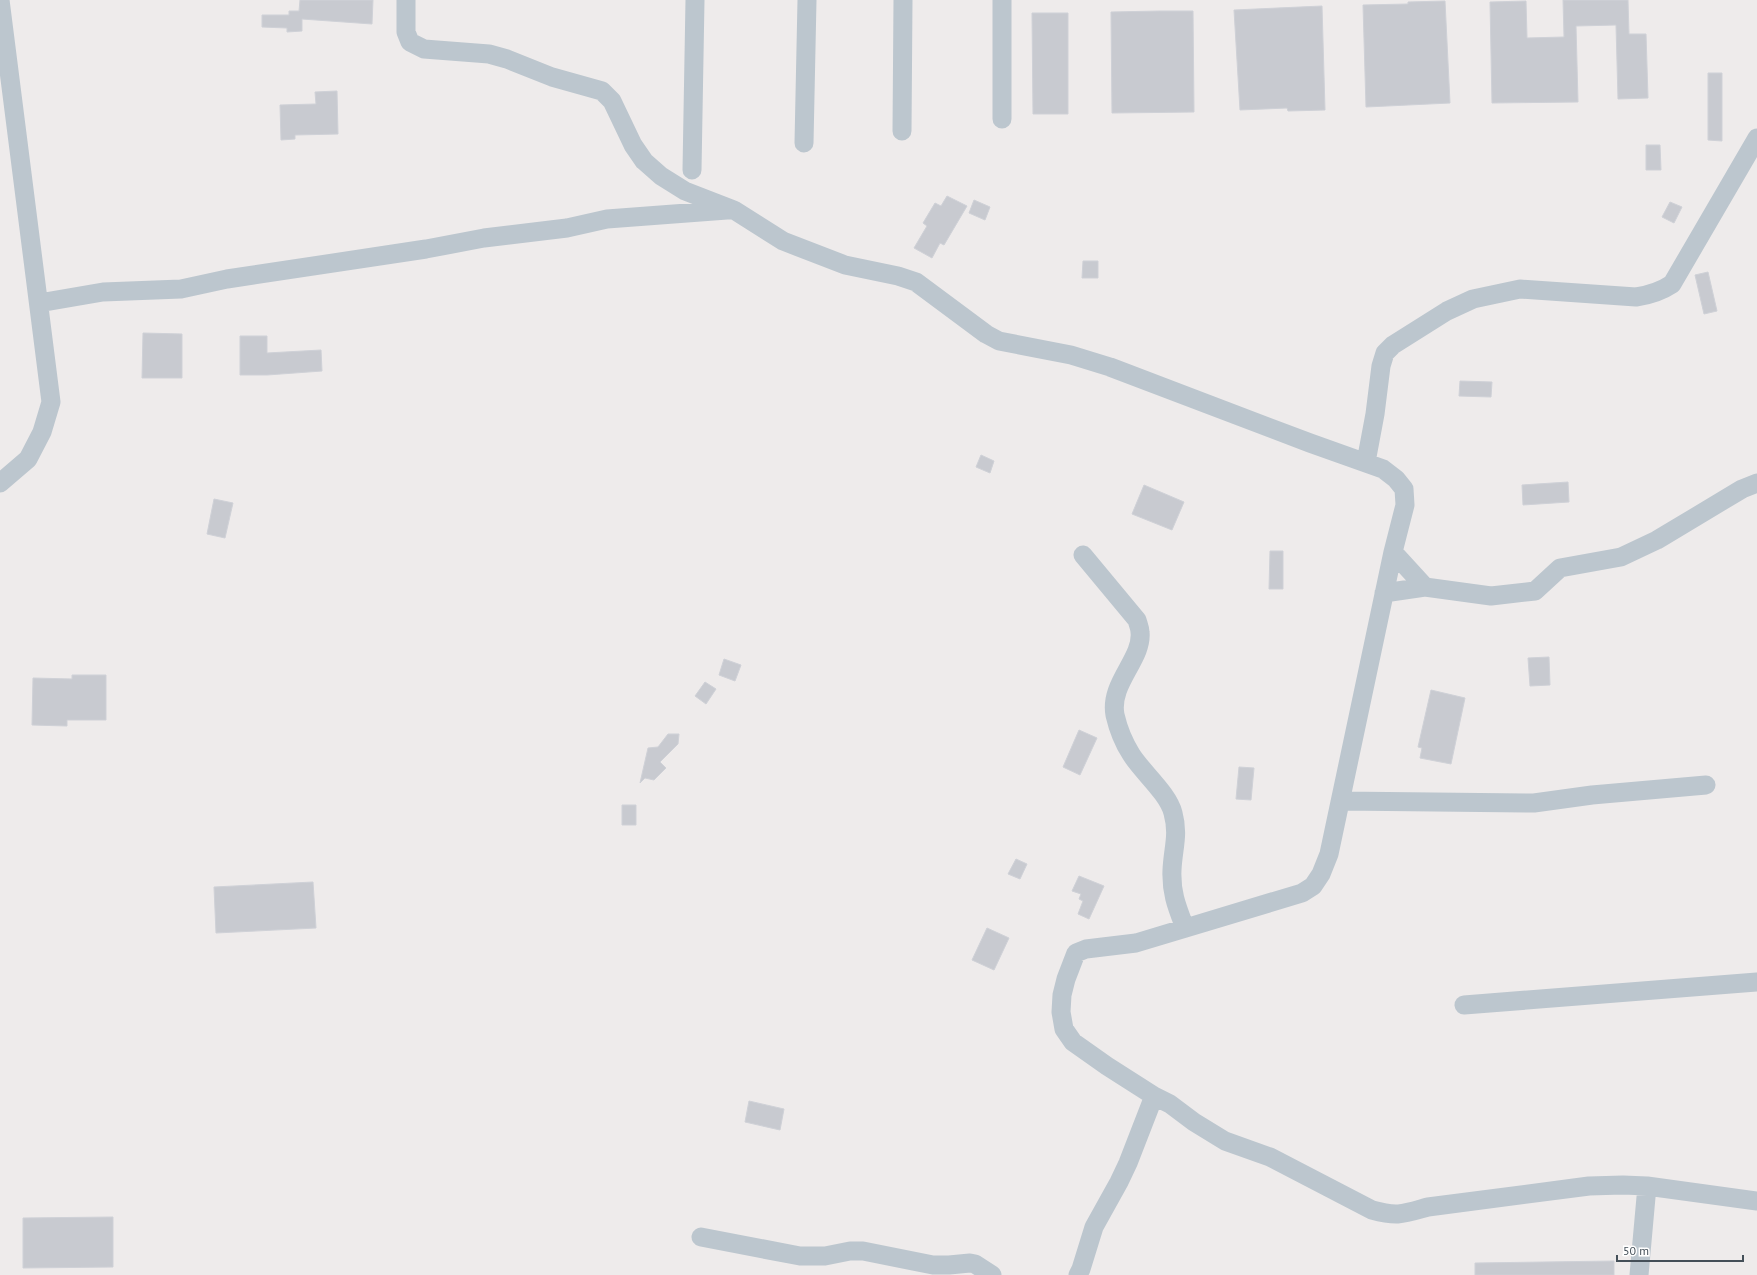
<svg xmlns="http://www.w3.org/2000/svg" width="1757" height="1275" viewBox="0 0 1757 1275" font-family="'PT Sans',sans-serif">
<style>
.building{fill:#c8cad0;stroke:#cfd1d7}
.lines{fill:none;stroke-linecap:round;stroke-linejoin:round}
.minor{stroke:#bcc6ce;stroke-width:19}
</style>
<rect width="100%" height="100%" fill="#eeebeb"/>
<path class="building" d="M 300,0 L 373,0 L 372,24 L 302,19 L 302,31 L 287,32 L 287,28 L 262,27 L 262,15 L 289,15 L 289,11 L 299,11 Z
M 1563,0 L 1628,0 L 1629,34 L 1646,34 L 1648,98 L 1618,99 L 1616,25 L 1576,26 L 1578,102 L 1492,103 L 1490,2 L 1526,1 L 1527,38 L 1564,37 Z
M 1445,1 L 1450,103 L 1366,107 L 1363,5 L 1408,4 L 1408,2 Z
M 1322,6 L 1325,110 L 1288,111 L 1287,108 L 1240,110 L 1234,10 Z
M 1160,11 L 1193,11 L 1194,112 L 1112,113 L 1111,12 Z
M 1032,13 L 1068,13 L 1068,114 L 1033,114 Z
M 1708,73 L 1722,73 L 1722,141 L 1708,140 Z
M 337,91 L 338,134 L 295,135 L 295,139 L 281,140 L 280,105 L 316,104 L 315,92 Z
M 1646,145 L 1660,145 L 1661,170 L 1646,170 Z
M 947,196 L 967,206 L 944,245 L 940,243 L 932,258 L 914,248 L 927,226 L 923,223 L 935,203 L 941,206 Z
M 974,200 L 990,207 L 985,220 L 969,213 Z
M 1670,202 L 1682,207 L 1674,223 L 1662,217 Z
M 1083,261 L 1098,261 L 1098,278 L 1082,278 Z
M 1708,272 L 1717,311 L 1704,314 L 1695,275 Z
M 143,333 L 182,334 L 182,378 L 142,378 Z
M 240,336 L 267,336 L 267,353 L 321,350 L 322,371 L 267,375 L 240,375 Z
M 1460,381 L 1492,382 L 1491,397 L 1459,396 Z
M 981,455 L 994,461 L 990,473 L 976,467 Z
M 1568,482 L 1569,502 L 1523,505 L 1522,485 Z
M 1144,485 L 1184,502 L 1172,530 L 1132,514 Z
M 214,499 L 233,503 L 225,538 L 207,534 Z
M 1270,551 L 1283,551 L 1283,589 L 1269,589 Z
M 1549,657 L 1550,685 L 1530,686 L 1528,658 Z
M 724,659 L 741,665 L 735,681 L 719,675 Z
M 72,675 L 106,675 L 106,720 L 67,720 L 67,726 L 32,725 L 33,678 L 72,679 Z
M 705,682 L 716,689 L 706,704 L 695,696 Z
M 1431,690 L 1465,698 L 1451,764 L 1420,758 L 1422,748 L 1418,747 Z
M 1079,730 L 1097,738 L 1080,775 L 1063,767 Z
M 668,734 L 679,734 L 678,744 L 660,762 L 666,768 L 654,780 L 645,778 L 640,783 L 648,748 L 658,747 Z
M 1239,767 L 1254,768 L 1251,800 L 1236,799 Z
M 622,805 L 636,805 L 636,825 L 622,825 Z
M 1016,859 L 1027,864 L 1020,879 L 1008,874 Z
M 1079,876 L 1104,886 L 1089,919 L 1078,914 L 1083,901 L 1079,899 L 1081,894 L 1072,891 Z
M 313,882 L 316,928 L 216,933 L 214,887 Z
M 987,928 L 1009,938 L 994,970 L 972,960 Z
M 749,1101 L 784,1109 L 780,1130 L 745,1122 Z
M 113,1217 L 113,1267 L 23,1268 L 23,1218 Z
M 1614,1261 L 1614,1275 L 1475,1275 L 1475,1263 Z"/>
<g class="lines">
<path class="minor" d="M 406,0 L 406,32 L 410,42 L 424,49 L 489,54 L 507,59 L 552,77 L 602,91 L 612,101 L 633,145 L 644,161 L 661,176 L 685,191 L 734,210 L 783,241 L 845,265 L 898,276 L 916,282 L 986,334 L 999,341 L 1071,355 L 1110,367 L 1310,443 L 1383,469 L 1396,479 L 1404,489 L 1405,505 L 1393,552 L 1329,854 L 1321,874 L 1313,886 L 1302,893 L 1136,943 L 1086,949 L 1076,953 L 1066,979 L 1062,995 L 1061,1012 L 1064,1029 L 1073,1042 L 1107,1066 L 1154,1096 L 1170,1104 L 1194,1122 L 1225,1141 L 1270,1157 L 1372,1210 C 1398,1217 1403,1214 1428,1207 L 1589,1186 L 1623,1185 L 1647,1186 L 1757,1201
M 1002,0 L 1002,119
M 902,131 L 903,0
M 804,143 L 807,0
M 692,170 L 695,0
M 39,303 L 103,292 L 181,289 L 227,279 L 426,249 L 484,238 L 567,228 L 607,219 L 727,210
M 1366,462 L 1375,414 L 1381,366 L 1385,353 L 1393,345 L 1447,311 L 1473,299 L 1520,289 L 1636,297 C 1650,295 1660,292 1672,284 L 1757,138
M 0,483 L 28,459 L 42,432 L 51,402 L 0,0
M 1393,552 L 1425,587
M 1083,555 L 1137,620 C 1138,624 1140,628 1140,632 C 1143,659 1109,683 1115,715 C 1118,728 1124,743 1131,754 C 1142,772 1168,793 1173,813 C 1179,835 1173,848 1172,870 C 1171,893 1177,907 1185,928
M 1384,593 L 1425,587 L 1491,596 L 1535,591 L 1560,568 L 1621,557 L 1657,540 L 1742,489 L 1757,483
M 1341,801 L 1534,803 L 1592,795 L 1706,785
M 1464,1005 L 1757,982
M 701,1237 L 800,1256 L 825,1256 L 850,1251 L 863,1251 L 933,1265 L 949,1265 L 970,1263 L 975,1264 L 992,1275
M 1078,1275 L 1081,1269 L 1094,1227 L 1119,1182 L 1128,1163 L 1154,1096
M 1639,1275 L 1647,1186"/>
</g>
<path d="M1617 1255v6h126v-6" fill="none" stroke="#444f58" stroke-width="2"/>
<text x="1623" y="1255" font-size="12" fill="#444f58" stroke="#ffffff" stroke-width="3" paint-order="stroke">50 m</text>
</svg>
